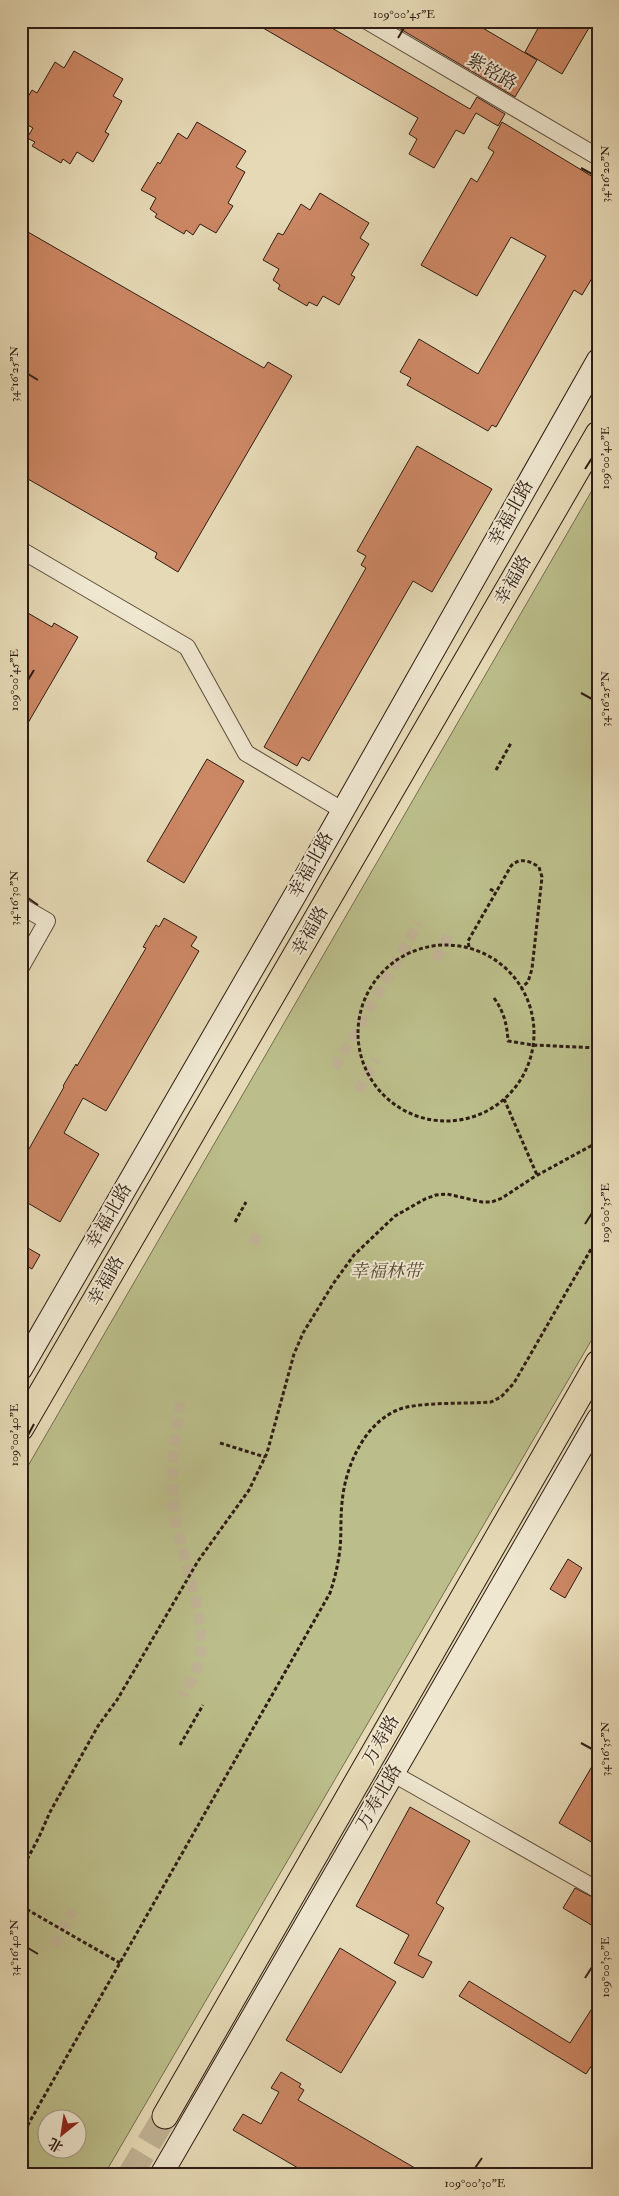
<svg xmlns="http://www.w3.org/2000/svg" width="619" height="2196" viewBox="0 0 619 2196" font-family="'IM FELL Double Pica','Noto Serif SC',serif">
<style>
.green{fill:#bbbe8a;stroke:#756d4f;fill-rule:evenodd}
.building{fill:#cc8764;stroke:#2f1c14}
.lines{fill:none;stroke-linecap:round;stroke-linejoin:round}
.pedestrian-tunnel{stroke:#c1b496;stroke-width:11;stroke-dasharray:11 5.5;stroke-linecap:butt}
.primary-tunnel{stroke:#c1b496;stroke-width:25;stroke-dasharray:25 12;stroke-linecap:butt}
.minor-casing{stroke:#5d4c3c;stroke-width:18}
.secondary-casing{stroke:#2f1c14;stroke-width:24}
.primary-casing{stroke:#2f1c14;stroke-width:27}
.path{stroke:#2f1c14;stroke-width:3;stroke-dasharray:4 2.5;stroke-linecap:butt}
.minor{stroke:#efe7d0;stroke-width:16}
.secondary{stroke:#efe7d0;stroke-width:22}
.primary{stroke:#e6dab6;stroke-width:25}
.ticks{fill:none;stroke:#2f1c14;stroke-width:2}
.labels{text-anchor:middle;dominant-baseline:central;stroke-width:4;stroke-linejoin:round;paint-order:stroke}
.street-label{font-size:18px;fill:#2f1c14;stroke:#efe7d0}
.park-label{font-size:18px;font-style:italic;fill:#594d37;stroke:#efe7d0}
.neatline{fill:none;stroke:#2f1c14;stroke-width:2}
.ticks-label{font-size:12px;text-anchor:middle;fill:#2f1c14}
</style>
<rect width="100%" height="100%" fill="#e6dab6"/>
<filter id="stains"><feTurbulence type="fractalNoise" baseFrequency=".004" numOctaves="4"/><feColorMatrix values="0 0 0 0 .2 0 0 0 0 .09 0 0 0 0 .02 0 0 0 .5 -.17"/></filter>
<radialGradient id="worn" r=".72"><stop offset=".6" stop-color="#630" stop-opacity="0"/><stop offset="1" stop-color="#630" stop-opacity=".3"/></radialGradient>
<path class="green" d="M 598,480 L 598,1329 L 104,2175 L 21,2175 L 21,1478 ZM 48,2118 L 78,2118 L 78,2148 L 48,2148 Z"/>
<path class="building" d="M 251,21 L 320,21 L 470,109 L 477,97 L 505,114 L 498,126 L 476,113 L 464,134 L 456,130 L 434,168 L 409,154 L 417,139 L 409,134 L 418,118 Z
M 387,21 L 471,21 L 537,60 L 515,97 Z
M 542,21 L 593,21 L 562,74 L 525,52 Z
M 74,51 L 123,79 L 113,96 L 122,101 L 105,132 L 109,134 L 93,162 L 77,152 L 70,164 L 63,159 L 61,163 L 32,146 L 35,142 L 27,138 L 33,128 L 21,121 L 21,109 L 32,90 L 37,93 L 55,62 L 64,68 Z
M 197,122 L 246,151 L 236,167 L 245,172 L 228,203 L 233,206 L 216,233 L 200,224 L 193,235 L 186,230 L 184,234 L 155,217 L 157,214 L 150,209 L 156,198 L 141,190 L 158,162 L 160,164 L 178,133 L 187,139 Z
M 502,122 L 598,180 L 598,268 L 582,295 L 574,290 L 496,427 L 492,425 L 488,431 L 407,385 L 411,378 L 400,372 L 419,339 L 478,374 L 546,256 L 511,237 L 477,296 L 421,265 L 471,178 L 477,182 L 494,152 L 488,148 Z
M 320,193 L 369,223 L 360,238 L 369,244 L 351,275 L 355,277 L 339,305 L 323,296 L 317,306 L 309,302 L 307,306 L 278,289 L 280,285 L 273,280 L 279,269 L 263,260 L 278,233 L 283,235 L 301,204 L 310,210 Z
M 21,228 L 264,368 L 268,362 L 292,376 L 178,572 L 155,558 L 157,553 L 21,475 Z
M 417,446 L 492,489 L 432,592 L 413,581 L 309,761 L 302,757 L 297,766 L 264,747 L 366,568 L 361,565 L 366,556 L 357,551 Z
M 21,609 L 52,627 L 54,623 L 78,637 L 21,735 Z
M 207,759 L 244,781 L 184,883 L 147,861 Z
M 164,918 L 197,937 L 191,946 L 199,951 L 106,1111 L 83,1098 L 64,1133 L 99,1154 L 60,1222 L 21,1199 L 21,1163 L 64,1087 L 63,1086 L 76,1064 L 77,1066 L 146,948 L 143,947 L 156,925 L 159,927 Z
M 21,1244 L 40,1255 L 32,1269 L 21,1263 Z
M 568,1559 L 582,1568 L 565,1598 L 550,1589 Z
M 598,1756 L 598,1846 L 559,1823 Z
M 410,1807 L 470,1841 L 436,1903 L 444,1908 L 418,1955 L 432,1962 L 423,1978 L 394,1963 L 409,1935 L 356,1906 Z
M 575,1888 L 598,1900 L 598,1929 L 563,1908 Z
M 340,1948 L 396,1982 L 341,2073 L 286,2040 Z
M 469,1981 L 570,2043 L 598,1999 L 598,2056 L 586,2074 L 459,1996 Z
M 281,2072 L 301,2084 L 299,2087 L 304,2090 L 298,2100 L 427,2175 L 310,2175 L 233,2130 L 243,2114 L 261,2124 L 279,2092 L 271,2088 Z"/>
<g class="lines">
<path class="pedestrian-tunnel" d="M 436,960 L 451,930
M 335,1068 L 419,923
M 358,1091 L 376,1059
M 253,1244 L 257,1234
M 180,1402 C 176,1434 171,1465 173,1497 C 176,1548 204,1600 201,1651 C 201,1667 190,1682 182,1696
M 54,1946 L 73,1910"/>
<path class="primary-tunnel" d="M 130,2175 L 165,2116"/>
<defs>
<path id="minor" d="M 367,21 L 598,157
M 21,550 L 187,647 L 246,753 L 342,810
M 21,906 L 47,921 L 21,967
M 392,1773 L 598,1890"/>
<path id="secondary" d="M 21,1369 L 294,897 L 598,360
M 161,2175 L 598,1419"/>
<path id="primary" d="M 21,1428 L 598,434
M 165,2116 L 598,1363"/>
</defs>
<use href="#minor" class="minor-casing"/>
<use href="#secondary" class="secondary-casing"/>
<use href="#primary" class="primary-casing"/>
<path class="path" d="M 496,770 L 511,743
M 490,889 L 495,892
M358 1033a88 88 0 1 1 176 0a88 88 0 1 1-176 0Z
M 469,947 L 468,941 L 511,866 C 520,857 530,861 539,867 L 542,877 L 532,969 L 528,982 L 521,988
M 494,998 C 504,1012 507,1024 508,1041 L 533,1045 L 598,1048
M 504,1099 L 537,1175
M 235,1222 L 246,1202
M 220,1443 L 265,1457
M 180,1745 L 203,1705
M 21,1871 L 39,1837 L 50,1812 L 98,1726 L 117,1700 L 198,1561 L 249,1490 L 267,1453 L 294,1354 L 303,1333 L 333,1284 L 354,1255 L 395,1216 L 425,1199 L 436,1195 L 447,1194 L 482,1202 L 492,1202 L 502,1198 L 534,1177 L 598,1142
M 21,1906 L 120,1963
M 21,2137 L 330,1593 C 334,1581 337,1569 339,1556 C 342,1538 340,1520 342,1503 C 345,1465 367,1416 407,1407 C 434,1402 464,1404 491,1402 L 501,1397 L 514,1383 L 598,1237"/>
<use href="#minor" class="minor"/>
<use href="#secondary" class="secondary"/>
<use href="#primary" class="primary"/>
</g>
<path class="ticks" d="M 398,38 L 404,28M 581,168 L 592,174M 28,374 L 38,380M 585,469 L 592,458M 28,680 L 34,670M 581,693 L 592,699M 28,898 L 38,905M 585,1224 L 592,1213M 28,1435 L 34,1424M 581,1743 L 592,1749M 28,1948 L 38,1954M 585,1978 L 592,1967M 475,2168 L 482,2158"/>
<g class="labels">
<g class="street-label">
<text transform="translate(492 72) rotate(30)">紫铭路</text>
<text transform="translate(511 513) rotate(-61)">幸福北路</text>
<text transform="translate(513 580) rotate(-60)">幸福路</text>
<text transform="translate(311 865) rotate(-61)">幸福北路</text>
<text transform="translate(310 931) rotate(-60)">幸福路</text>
<text transform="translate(109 1216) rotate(-60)">幸福北路</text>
<text transform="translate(106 1281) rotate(-60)">幸福路</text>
<text transform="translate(381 1740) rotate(-60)">万寿路</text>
<text transform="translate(379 1797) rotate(-60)">万寿北路</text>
</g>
<g class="park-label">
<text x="386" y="1271">幸福林带</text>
</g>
</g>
<rect width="619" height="2196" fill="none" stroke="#e6dab6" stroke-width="55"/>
<g transform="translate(62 2134) rotate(210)"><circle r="24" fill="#efe7d0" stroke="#a29685"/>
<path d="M0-4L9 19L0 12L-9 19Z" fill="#8f2418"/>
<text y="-8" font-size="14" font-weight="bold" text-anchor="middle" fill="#2f1c14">北</text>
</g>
<rect x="28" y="28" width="564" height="2140" class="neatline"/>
<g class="ticks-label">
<text x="404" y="18">109°00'45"E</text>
<text transform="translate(605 174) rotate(-90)" y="4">34°16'20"N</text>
<text transform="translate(14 374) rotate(-90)" y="4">34°16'25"N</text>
<text transform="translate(605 458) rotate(-90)" y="4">109°00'40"E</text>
<text transform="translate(14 680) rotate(-90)" y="4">109°00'45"E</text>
<text transform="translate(605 699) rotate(-90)" y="4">34°16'25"N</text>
<text transform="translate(14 898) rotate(-90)" y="4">34°16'30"N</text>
<text transform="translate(605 1213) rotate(-90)" y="4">109°00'35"E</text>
<text transform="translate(14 1435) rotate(-90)" y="4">109°00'40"E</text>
<text transform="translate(605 1749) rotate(-90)" y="4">34°16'35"N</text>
<text transform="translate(14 1948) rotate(-90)" y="4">34°16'40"N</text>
<text transform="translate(605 1967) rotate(-90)" y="4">109°00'30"E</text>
<text x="475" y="2187">109°00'30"E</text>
</g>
<rect width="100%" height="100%" filter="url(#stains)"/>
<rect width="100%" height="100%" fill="url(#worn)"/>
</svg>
